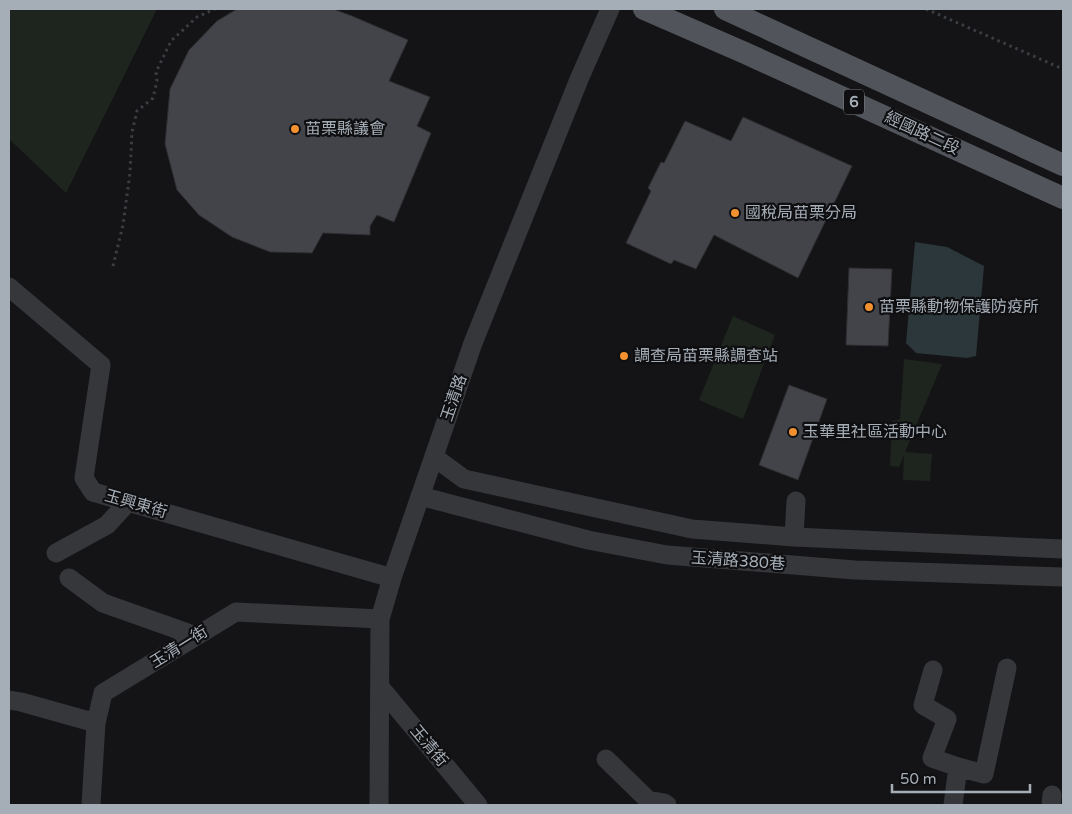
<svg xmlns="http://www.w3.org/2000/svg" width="1072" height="814" viewBox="0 0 1072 814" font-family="'Varela Round','Noto Sans TC',sans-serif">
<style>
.green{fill:#1e251e}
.water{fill:#2c373b}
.building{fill:#434449;stroke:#2e2e32}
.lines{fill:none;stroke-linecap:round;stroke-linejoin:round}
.path{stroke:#3b3e42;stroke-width:3;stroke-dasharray:2.5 4;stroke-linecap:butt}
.minor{stroke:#35373b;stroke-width:19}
.major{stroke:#51545a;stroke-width:22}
.poi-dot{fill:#f2912f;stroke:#0f0f11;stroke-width:2}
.labels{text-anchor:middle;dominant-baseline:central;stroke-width:4.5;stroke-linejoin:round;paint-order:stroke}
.shield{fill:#0f0f11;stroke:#787e84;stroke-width:1}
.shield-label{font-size:15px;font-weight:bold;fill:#a5adb6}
.poi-label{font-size:16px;fill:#a5adb6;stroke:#0f0f11;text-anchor:start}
.street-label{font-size:16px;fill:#a5adb6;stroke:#0f0f11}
</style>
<rect width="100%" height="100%" fill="#141416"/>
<path class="green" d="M 9,9 L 157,9 L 66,193 L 9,139 Z
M 733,316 L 775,335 L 743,419 L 699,400 Z
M 904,359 L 942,364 L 905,452 L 932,454 L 930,481 L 903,480 L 904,455 L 899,467 L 890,466 L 892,421 L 900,419 Z"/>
<path class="water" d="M 915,242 L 947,247 L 984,266 L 976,356 L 967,358 L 916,353 L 906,343 Z"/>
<path class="building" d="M 237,9 L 333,9 L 352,16 L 408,40 L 389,81 L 430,97 L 417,126 L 431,133 L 394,222 L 377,215 L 370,226 L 370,235 L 323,233 L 312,253 L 270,252 L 232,237 L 199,215 L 177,190 L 165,144 L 170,89 L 189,50 L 217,21 Z
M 743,117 L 852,166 L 798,278 L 714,235 L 696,269 L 674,260 L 671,264 L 626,243 L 651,191 L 648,188 L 661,162 L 664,163 L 685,121 L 731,141 Z
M 849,268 L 892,269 L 888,346 L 846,345 Z
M 789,385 L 827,399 L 798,480 L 759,465 Z"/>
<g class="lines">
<path class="path" d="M 926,9 L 1063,69
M 113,266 L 123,225 L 130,173 L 132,132 L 137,111 L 153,98 L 157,81 L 156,72 L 171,41 L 197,17 L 215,9"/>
<path class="minor" d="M 9,287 L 101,365 L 84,478 L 93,492 L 392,578
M 434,457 L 464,479 L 692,529 L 794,537 L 1063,549
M 420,496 L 588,540 L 667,555 L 855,570 L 1063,577
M 794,537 L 796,501
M 56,553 L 107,525 L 128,502
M 69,578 L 103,603 L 196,636
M 933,670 L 923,705 L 947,719 L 932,758 L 958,767 L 953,805
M 380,687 L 478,805
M 9,700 L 21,702 L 96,723
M 606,759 L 648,800 L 664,803 L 667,805
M 958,767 L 984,774 L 1007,668
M 91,805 L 96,723 L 103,693 L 236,612 L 380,619
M 379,805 L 380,619 L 392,578 L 473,343 L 580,77 L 610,9
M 1051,805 L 1052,795"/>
<path class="major" d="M 644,9 L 745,53 L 1063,198
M 725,9 L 1063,165"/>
</g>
<g class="poi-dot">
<circle cx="295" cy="129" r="5"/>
<circle cx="735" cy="213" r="5"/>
<circle cx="869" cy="307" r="5"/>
<circle cx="624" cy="356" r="5"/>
<circle cx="793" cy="432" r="5"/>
</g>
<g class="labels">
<rect class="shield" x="844" y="89.5" width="20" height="25" rx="4"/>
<g class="shield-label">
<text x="854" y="102">6</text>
</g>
<g class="poi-label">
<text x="305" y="129">苗栗縣議會</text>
<text x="745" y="213">國稅局苗栗分局</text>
<text x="879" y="307">苗栗縣動物保護防疫所</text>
<text x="634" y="356">調查局苗栗縣調查站</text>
<text x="803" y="432">玉華里社區活動中心</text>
</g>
<g class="street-label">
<text transform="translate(922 133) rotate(25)">經國路二段</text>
<text transform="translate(454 398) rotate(-71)">玉清路</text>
<text transform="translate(136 504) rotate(16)">玉興東街</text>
<text transform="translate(738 561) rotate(4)">玉清路380巷</text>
<text transform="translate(179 647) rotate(-32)">玉清一街</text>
<text transform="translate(429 746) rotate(50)">玉清街</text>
</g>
</g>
<rect width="1072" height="814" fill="none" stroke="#a5adb6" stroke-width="20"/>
<path d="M892 784v8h138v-8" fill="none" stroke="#a5adb6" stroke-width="2.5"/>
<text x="900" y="784" font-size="15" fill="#a5adb6" stroke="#0f0f11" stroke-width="4" paint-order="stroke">50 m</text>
</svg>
